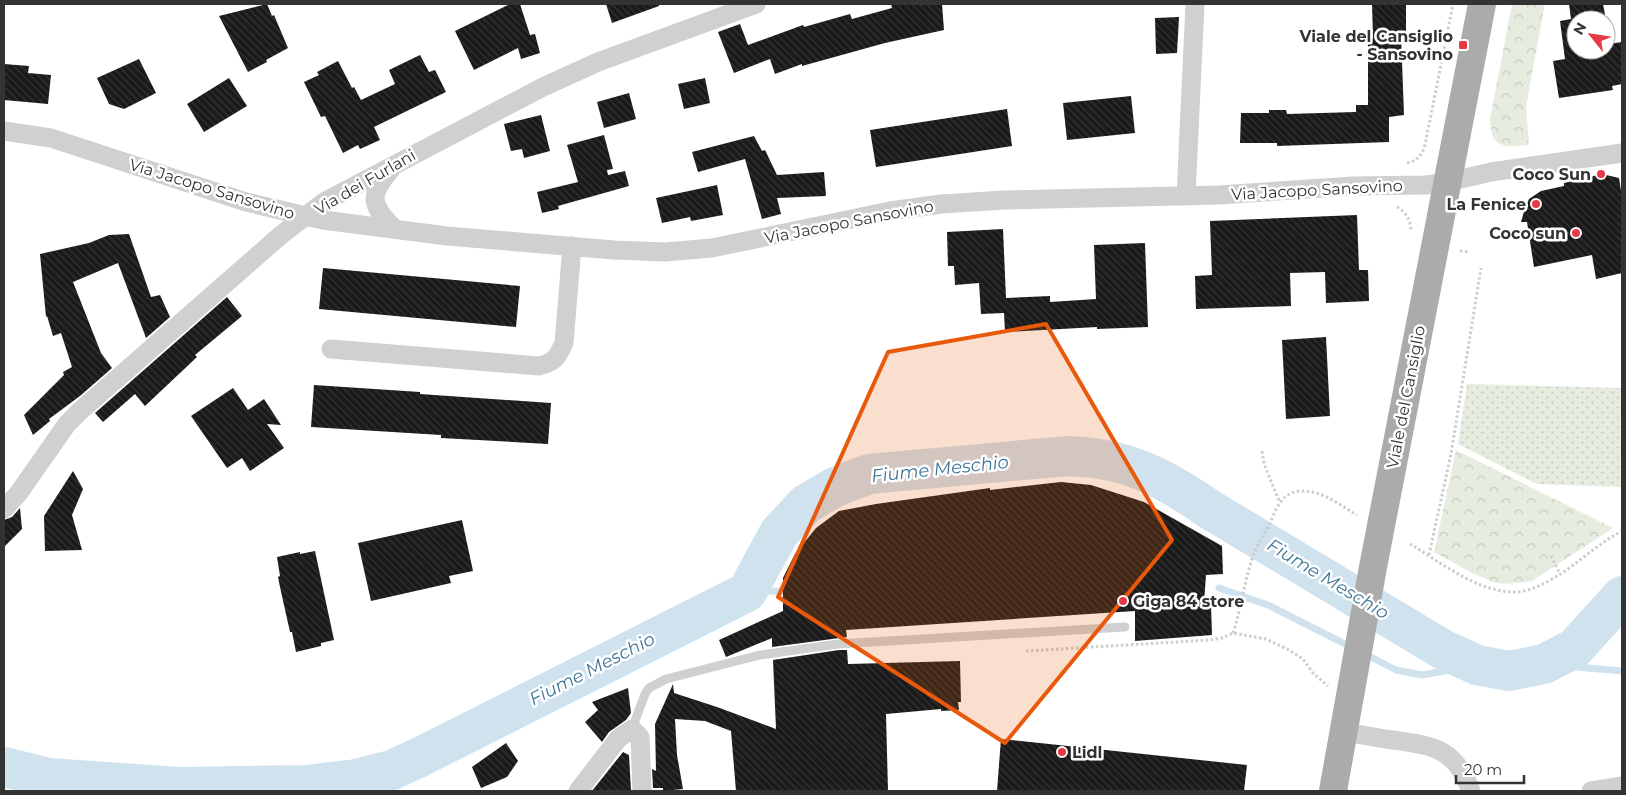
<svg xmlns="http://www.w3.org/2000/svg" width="1626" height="795" viewBox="0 0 1626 795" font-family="Montserrat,sans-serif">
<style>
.grass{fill:url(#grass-dots)}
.park{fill:url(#park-crowns)}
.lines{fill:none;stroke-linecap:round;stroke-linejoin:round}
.stream{stroke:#cfe2ee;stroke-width:7}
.river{stroke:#cfe2ee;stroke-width:40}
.building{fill:url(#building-back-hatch)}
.path{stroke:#cdcdcd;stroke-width:3;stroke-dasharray:2.5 2.5;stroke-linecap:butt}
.service{stroke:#d0d0d0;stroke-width:9}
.minor{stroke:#d0d0d0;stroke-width:19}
.primary{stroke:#ababab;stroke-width:28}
.marked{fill:#e8590c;fill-opacity:0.2;stroke:#e8590c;stroke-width:4;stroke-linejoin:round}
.poi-dot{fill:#e63946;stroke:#fff;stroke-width:2}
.labels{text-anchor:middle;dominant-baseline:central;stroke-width:5;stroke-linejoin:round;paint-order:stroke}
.poi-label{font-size:16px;font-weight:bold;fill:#333;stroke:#fff;text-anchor:end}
.street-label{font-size:16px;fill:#333;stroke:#fff}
.water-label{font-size:18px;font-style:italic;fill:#3f7597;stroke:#fff}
</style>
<defs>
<pattern id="grass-dots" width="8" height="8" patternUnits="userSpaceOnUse" patternTransform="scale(1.25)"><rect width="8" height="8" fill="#e6ecdf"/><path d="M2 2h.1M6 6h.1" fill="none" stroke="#c6cbc0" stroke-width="1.8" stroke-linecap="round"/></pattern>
<pattern id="park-crowns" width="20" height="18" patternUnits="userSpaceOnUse" patternTransform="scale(1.25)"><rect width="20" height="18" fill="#e6ecdf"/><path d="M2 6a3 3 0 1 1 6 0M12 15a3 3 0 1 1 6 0" fill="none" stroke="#c6cbc0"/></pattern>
<pattern id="building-back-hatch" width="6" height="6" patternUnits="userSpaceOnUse" patternTransform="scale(1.25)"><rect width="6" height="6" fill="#1a1a1a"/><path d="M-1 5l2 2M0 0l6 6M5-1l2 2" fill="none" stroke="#333"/></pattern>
</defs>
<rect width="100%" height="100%" fill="#fff"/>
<path class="grass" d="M 1467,384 L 1622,388 L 1622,487 L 1537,484 L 1458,444 Z"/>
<path class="park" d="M 1512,4 L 1545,4 L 1526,106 L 1529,145 C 1505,148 1490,148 1490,119 Z
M 1456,450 L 1613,528 L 1532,581 L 1505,584 L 1493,582 L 1472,573 L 1434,552 Z"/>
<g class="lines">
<path class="stream" d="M 1219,588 L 1268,605 L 1353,648
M 747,592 L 783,591
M 1363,653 L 1396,670 L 1422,675 L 1477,665
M 1544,664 L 1622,671"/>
<path class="river" d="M 4,767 L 48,778 L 180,787 L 306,785 L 356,779 L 392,770 L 420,757 L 747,592 L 779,533 L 806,504 L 835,487 L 869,474 L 1068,456 C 1078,457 1089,457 1099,459 C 1139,464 1176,486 1209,509 L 1442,649 L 1477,665 L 1509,671 L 1544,664 L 1575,648 L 1622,596"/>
</g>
<path class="building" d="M 267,4 L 272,16 L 274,15 L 288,48 L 266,60 L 267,62 L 248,72 L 219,16 Z
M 510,4 L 520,4 L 530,35 L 535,34 L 540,53 L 521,59 L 518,48 L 474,70 L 455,31 Z
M 606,4 L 659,4 L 659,6 L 612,23 Z
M 891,4 L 942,4 L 944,30 L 885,43 L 802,66 L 802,64 L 775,74 L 770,59 L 734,73 L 718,32 L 740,24 L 748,45 L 803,25 L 804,27 L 850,14 L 852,19 L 892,8 Z
M 1372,4 L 1406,4 L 1406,34 L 1401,34 L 1404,115 L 1389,117 L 1389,142 L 1277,146 L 1277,143 L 1240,143 L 1241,113 L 1269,113 L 1269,110 L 1286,110 L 1287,114 L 1356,112 L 1356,105 L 1368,105 L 1368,38 L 1373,38 Z
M 1569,4 L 1603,4 L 1606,20 L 1576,20 L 1576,50 L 1606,50 L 1606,22 L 1609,44 L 1622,42 L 1622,84 L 1612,86 L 1613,90 L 1559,98 L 1553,61 L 1565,59 L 1560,21 L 1571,19 Z
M 1179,17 L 1177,53 L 1156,54 L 1155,18 Z
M 420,55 L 429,72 L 435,70 L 446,92 L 374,127 L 380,140 L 360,149 L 358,145 L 343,153 L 325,116 L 321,117 L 304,82 L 319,75 L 317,72 L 338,61 L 352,88 L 354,87 L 361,100 L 395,84 L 389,70 Z
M 139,59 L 156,93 L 124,109 L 109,104 L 97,78 Z
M 4,64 L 29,66 L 28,73 L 51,75 L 48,104 L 4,100 Z
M 229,78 L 247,106 L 204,132 L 187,104 Z
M 705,78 L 710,103 L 684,109 L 678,84 Z
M 629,93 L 636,119 L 604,128 L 597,102 Z
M 1131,96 L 1135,133 L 1067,140 L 1063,103 Z
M 1007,109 L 1012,146 L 876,167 L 870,130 Z
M 541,115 L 550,151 L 524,158 L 522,149 L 511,151 L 504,124 Z
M 604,135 L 613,169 L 607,170 L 608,175 L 625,171 L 629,186 L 558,206 L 559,209 L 542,213 L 537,192 L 578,182 L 567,145 Z
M 754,136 L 762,151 L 765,150 L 777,175 L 824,172 L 826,196 L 777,198 L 781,214 L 762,219 L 745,159 L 698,172 L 692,152 Z
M 1602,174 L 1619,178 L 1622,197 L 1622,273 L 1596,279 L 1592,255 L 1534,267 L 1527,222 L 1521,222 L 1525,208 L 1529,199 L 1541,191 L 1564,186 L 1564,183 Z
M 717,185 L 723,215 L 691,221 L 690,217 L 662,223 L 656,198 Z
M 1357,215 L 1359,270 L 1368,270 L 1369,301 L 1326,303 L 1325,272 L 1290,273 L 1291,306 L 1196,309 L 1195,276 L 1212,275 L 1210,221 Z
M 1003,229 L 1006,298 L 1050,296 L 1050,302 L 1096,299 L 1094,245 L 1145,243 L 1148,327 L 1097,329 L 1097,327 L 1005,332 L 1004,313 L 981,314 L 979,283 L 955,285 L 954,266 L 948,266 L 947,232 Z
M 129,234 L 151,297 L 160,295 L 170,317 L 146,338 L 118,263 L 73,282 L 101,353 L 112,368 L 80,396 L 49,419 L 50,421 L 33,435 L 24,415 L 64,375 L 63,372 L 72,367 L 61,333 L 53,336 L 47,316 L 46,317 L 40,254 L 89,243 L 109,235 Z
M 323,268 L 520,286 L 516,327 L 319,309 Z
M 227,297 L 242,316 L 195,355 L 197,357 L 145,406 L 135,394 L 103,422 L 95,413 Z
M 1326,337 L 1330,416 L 1286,419 L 1282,340 Z
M 314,385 L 420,392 L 420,394 L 551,403 L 548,444 L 441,438 L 441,435 L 311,427 Z
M 233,388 L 248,410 L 264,399 L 281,425 L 267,424 L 284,448 L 250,471 L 242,458 L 227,468 L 191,416 Z
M 73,471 L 83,489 L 72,515 L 82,550 L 45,551 L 44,516 Z
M 1061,482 L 1091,485 L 1144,502 L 1222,546 L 1223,574 L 1206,575 L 1204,603 L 1211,605 L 1212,635 L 1135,641 L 1135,611 L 846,630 L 847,637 L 772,647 L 772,638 L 726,657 L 719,640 L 783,611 L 783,578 L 795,554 L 816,528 L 839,511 L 876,504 L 990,488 L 990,490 Z
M 20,508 L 22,529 L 4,547 L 4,520 L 12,517 Z
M 462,520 L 473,571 L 449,576 L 451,583 L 371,601 L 358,543 Z
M 315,551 L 334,640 L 321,643 L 321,646 L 296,652 L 292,632 L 290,632 L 280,587 L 278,577 L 280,576 L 277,557 L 300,552 L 300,554 Z
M 839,650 L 847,650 L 848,664 L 960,661 L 961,702 L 958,702 L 959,710 L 941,711 L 941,709 L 886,714 L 888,791 L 736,791 L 731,731 L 705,721 L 675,719 L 677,755 L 683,789 L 663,791 L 663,788 L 653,788 L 652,769 L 656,771 L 655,724 L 673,684 L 674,693 L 717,707 L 776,729 L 773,660 Z
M 628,688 L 631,713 L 626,720 L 609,732 L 602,742 L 585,722 L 598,710 L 592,702 Z
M 1001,739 L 1247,765 L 1244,791 L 997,791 Z
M 506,743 L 518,761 L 507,777 L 481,788 L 472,767 Z
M 623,752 L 629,755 L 631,790 L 592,791 Z"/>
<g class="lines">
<path class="path" d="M 1407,163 C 1417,161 1422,155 1425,145 L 1453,4
M 1397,207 C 1406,212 1411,221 1411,231
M 1460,251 L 1469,252
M 1262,451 L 1264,464 L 1280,503
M 1410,544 C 1442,563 1478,593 1517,592 C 1532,591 1547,582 1559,575 C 1581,561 1599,543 1622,531
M 1429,555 L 1451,454 L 1481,268
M 1551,556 L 1560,574
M 1233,633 C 1241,609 1244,584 1252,559 C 1256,547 1263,536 1269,525 C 1273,516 1277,505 1284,498 C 1288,494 1295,491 1301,491 C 1321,490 1340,505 1357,515
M 1026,651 L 1210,640 L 1222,638 L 1233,633 L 1266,639 L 1289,650 L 1303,659 L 1313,673 L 1328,686"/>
<path class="service" d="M 632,729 L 645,694 L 649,688 L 666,679 L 760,655 L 838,644 L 1125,627"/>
<path class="minor" d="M 4,131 L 51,138 L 246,202 L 323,220 L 447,236 L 614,250 L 665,252 L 712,248 L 736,243 L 890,211 L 941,204 L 1005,200 L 1219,195 L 1353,186 L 1426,185 L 1448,182 L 1491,172 L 1622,153
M 392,168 C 369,195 369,204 395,229
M 1186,196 L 1195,4
M 331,349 L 539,366 C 555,362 557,358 564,343 L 572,246
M 4,509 L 18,494 L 67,424 L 80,411 L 281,235 L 324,202 L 543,87 L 598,62 L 756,4
M 1343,732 C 1360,734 1376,738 1393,740 C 1434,746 1455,748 1471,791
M 578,791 L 618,739 L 632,729 L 640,737 L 642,791
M 1591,791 L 1622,786"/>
<path class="primary" d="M 1333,791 L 1373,567 L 1482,4"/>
</g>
<path class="marked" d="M 1046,324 L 1172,540 L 1005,743 L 778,597 L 888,352 Z"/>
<g class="poi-dot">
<rect x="1458" y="40" width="10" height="10" rx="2.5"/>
<circle cx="1601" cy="174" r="5"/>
<circle cx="1536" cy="204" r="5"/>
<circle cx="1576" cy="233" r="5"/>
<circle cx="1123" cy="601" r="5"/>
<circle cx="1062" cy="752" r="5"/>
</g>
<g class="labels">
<g class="poi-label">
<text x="1453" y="36">Viale del Cansiglio<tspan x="1453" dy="18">- Sansovino</tspan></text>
<text x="1591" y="174">Coco Sun</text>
<text x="1526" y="204">La Fenice</text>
<text x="1566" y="233">Coco sun</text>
<text x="1133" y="601" text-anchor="start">Giga 84 store</text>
<text x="1072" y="752" text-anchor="start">Lidl</text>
</g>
<g class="street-label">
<text transform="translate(365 182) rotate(-30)">Via dei Furlani</text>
<text transform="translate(212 189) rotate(17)">Via Jacopo Sansovino</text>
<text transform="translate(1317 190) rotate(-3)">Via Jacopo Sansovino</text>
<text transform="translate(849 222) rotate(-11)">Via Jacopo Sansovino</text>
<text transform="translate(1406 397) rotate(-79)">Viale del Cansiglio</text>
</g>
<g class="water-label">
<text transform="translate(940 469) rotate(-6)">Fiume Meschio</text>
<text transform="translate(1328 579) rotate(31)">Fiume Meschio</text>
<text transform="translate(592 669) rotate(-27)">Fiume Meschio</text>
</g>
</g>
<rect width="1626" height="795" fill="none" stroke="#333333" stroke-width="10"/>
<g transform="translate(1591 35) rotate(300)"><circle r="24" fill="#ffffff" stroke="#adadad"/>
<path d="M0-4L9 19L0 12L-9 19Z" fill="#e63946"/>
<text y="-8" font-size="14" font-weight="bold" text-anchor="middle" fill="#333333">N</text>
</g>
<path d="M1456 775v8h68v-8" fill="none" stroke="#333333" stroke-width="2.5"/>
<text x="1464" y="775" font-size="15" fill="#333333" stroke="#ffffff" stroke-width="4" paint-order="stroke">20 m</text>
</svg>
